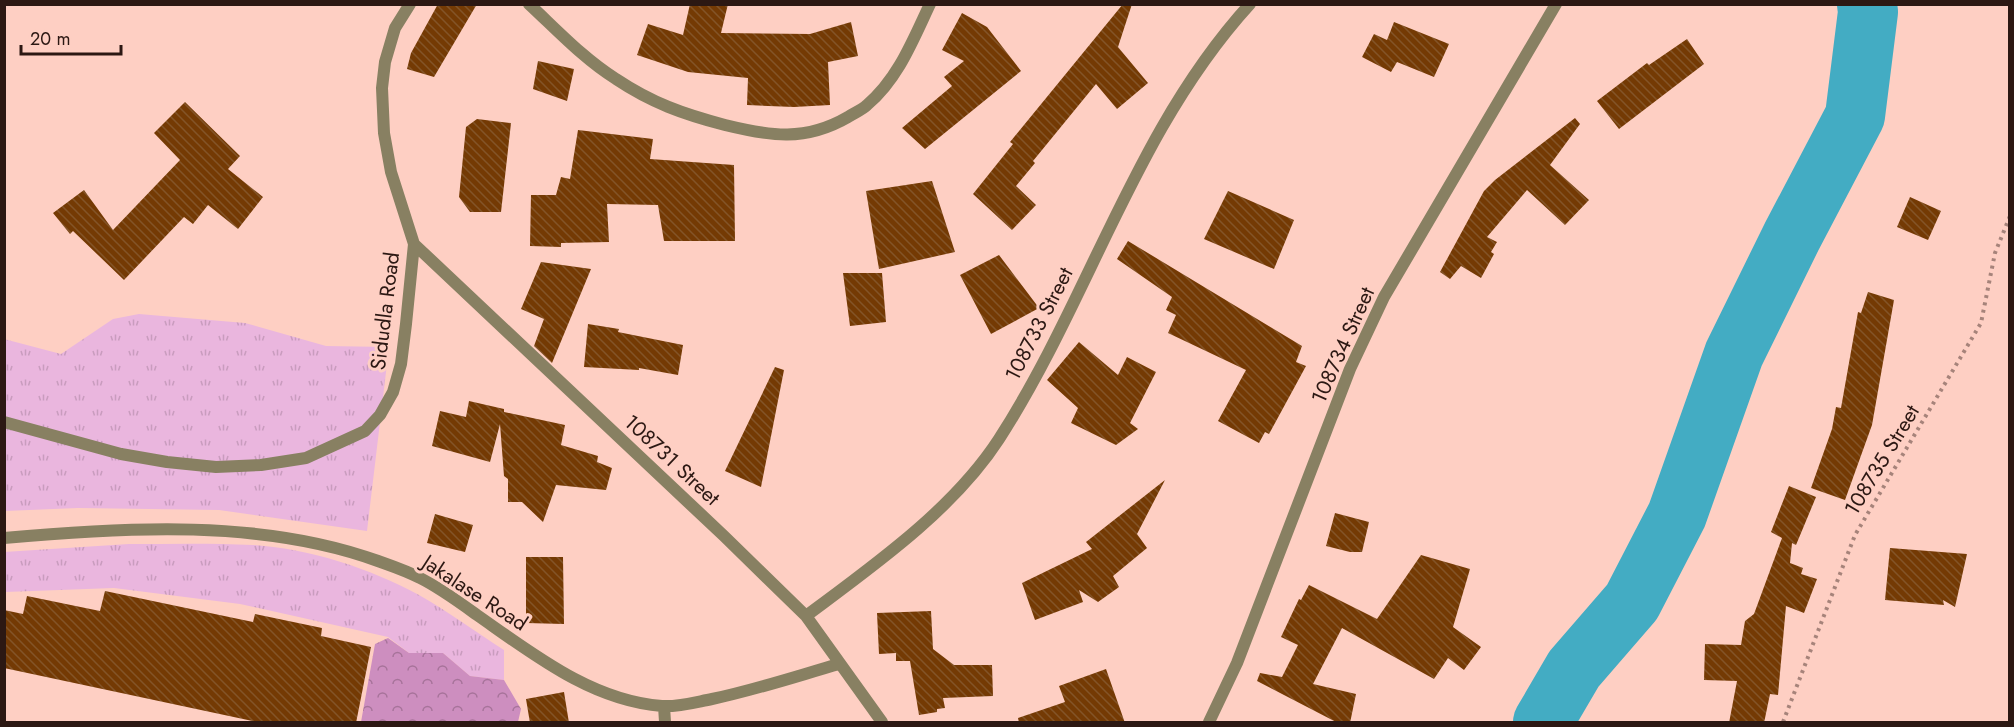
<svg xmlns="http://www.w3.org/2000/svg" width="2014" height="727" viewBox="0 0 2014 727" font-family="Jost,sans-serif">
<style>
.grass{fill:url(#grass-tufts)}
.forest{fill:url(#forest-crowns)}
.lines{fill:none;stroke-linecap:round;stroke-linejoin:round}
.river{stroke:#43acc3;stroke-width:60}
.building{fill:url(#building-back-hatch)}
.path{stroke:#a6837a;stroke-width:4;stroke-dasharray:3 4.5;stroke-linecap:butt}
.street{stroke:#888062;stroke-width:12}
.labels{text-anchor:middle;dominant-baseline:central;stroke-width:6;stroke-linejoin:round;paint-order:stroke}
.street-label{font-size:21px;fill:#2c1813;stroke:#fecfc3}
</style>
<defs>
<pattern id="grass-tufts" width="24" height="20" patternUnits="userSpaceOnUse" patternTransform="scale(1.5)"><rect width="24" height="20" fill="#eab6de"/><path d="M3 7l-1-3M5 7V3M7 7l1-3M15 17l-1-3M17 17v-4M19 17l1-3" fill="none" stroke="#c99cbe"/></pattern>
<pattern id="forest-crowns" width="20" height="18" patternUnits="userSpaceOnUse" patternTransform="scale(1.5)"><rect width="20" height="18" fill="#cd8ebf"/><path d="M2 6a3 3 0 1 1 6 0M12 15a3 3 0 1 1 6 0" fill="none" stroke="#a7739a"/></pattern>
<pattern id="building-back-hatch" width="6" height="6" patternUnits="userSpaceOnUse" patternTransform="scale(1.5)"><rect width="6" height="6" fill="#743a04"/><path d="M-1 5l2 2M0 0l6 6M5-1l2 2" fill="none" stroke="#835428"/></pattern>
</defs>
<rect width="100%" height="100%" fill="#fecfc3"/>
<path class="grass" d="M 139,314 L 245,323 L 326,346 L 389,347 L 367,531 L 219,510 L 78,508 L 5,511 L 4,339 L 61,354 L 113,319 Z
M 129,544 C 170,544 212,543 253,545 C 310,549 369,568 419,595 C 449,612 476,632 504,650 L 504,680 L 470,676 L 443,653 L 409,653 L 388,637 L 240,604 L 114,588 L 5,592 L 4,552 Z"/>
<path class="forest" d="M 388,638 L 409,653 L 443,653 L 470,676 L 504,680 L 521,709 L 518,722 L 361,722 L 375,644 Z"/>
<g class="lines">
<path class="river" d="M 1543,722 L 1574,669 L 1632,602 L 1677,515 L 1734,354 L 1792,236 L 1855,116 L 1868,12 L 1867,4"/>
</g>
<path class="building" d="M 438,4 L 477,4 L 434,77 L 407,69 L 411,53 Z
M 690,4 L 728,4 L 721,33 L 810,34 L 851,22 L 858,56 L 828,62 L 830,105 L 794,107 L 747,105 L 748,78 L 688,72 L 637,55 L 648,24 L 683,35 Z
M 1123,4 L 1132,4 L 1118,47 L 1148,83 L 1117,109 L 1096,84 L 1033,161 L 1035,163 L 1016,186 L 1036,205 L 1012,230 L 973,194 L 1013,144 L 1010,142 Z
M 962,13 L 987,27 L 1021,71 L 925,149 L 902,128 L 952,86 L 944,77 L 964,61 L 942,50 Z
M 1394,22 L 1449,44 L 1434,77 L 1397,62 L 1391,72 L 1362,57 L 1374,34 L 1387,40 Z
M 1687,39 L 1704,64 L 1619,129 L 1597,101 L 1647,63 L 1649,65 Z
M 538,61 L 574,69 L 567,101 L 533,89 Z
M 185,102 L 240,156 L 228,169 L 263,197 L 238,229 L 208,205 L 193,224 L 184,217 L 124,280 L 73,231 L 70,234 L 53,213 L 84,190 L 113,230 L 180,160 L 154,133 Z
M 1575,118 L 1580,124 L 1550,165 L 1589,200 L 1565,225 L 1527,190 L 1487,237 L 1497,242 L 1491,252 L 1494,254 L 1481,278 L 1461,266 L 1450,279 L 1440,272 L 1484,191 L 1495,180 Z
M 477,119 L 511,123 L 501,212 L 470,212 L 459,197 L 466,127 Z
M 578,130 L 653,139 L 650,159 L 734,165 L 735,241 L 664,241 L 658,205 L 607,204 L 609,242 L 561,243 L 561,247 L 530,246 L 531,195 L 556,195 L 561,177 L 570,179 Z
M 932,181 L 955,252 L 879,269 L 866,191 Z
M 1228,191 L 1294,220 L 1274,269 L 1204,239 Z
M 1910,197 L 1941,211 L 1928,240 L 1897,227 Z
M 1128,241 L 1302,346 L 1296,362 L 1306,366 L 1269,434 L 1265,432 L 1259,443 L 1218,421 L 1246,370 L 1168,333 L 1176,315 L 1166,310 L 1172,297 L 1117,259 Z
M 999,255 L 1039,308 L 991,334 L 960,275 Z
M 541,262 L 591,269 L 552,363 L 534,346 L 544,319 L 521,309 Z
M 843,273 L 882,273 L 886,322 L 850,326 Z
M 1868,292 L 1894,300 L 1872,425 L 1845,500 L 1811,488 L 1832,429 L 1836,407 L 1841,408 L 1858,312 L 1861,313 Z
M 588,324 L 619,329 L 618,332 L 683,345 L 678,375 L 639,368 L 639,370 L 584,367 Z
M 1079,342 L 1118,375 L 1127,357 L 1156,372 L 1130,423 L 1138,429 L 1116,445 L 1071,423 L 1078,408 L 1047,380 Z
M 775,367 L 784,370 L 761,487 L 725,471 Z
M 469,401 L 504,409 L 504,412 L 565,425 L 561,445 L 598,456 L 597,462 L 612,468 L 606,490 L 556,485 L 543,522 L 522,502 L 508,502 L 508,479 L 504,476 L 500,424 L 490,462 L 432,446 L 440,411 L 466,417 Z
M 1165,480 L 1137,534 L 1147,548 L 1113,576 L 1119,587 L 1098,602 L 1079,590 L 1083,602 L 1035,620 L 1022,583 L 1092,549 L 1086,542 Z
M 1789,486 L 1816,497 L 1796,545 L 1792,543 L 1790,563 L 1803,568 L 1801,574 L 1817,579 L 1804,613 L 1786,606 L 1778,695 L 1770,694 L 1764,723 L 1729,723 L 1737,681 L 1704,680 L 1705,644 L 1741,645 L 1745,621 L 1754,614 L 1782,538 L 1771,532 Z
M 1335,513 L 1369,522 L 1362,552 L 1350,552 L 1326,546 Z
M 435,514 L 473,525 L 465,552 L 427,543 Z
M 1890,548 L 1967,554 L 1955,607 L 1943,600 L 1944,605 L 1885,600 Z
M 1421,555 L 1470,569 L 1453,627 L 1481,647 L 1464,670 L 1448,658 L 1434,679 L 1342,628 L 1313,684 L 1356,694 L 1350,723 L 1338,723 L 1257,681 L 1260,673 L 1282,677 L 1298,645 L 1281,637 L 1299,599 L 1301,600 L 1309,585 L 1377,619 Z
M 526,557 L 563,557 L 564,624 L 526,623 Z
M 105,591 L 253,622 L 255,614 L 322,628 L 321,636 L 371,647 L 356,723 L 262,723 L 4,668 L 4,610 L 23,614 L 27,596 L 100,611 Z
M 931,611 L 933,649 L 954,665 L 992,665 L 993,696 L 943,698 L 945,708 L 937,709 L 937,712 L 919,715 L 910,661 L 896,661 L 896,653 L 879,654 L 877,613 Z
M 1106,669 L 1125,723 L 1019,723 L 1018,718 L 1065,702 L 1059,686 Z
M 564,692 L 569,723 L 530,723 L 526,699 Z"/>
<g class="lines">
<path class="path" d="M 1783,722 L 1855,535 L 1981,323 L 1995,253 L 2010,216"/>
<path class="street" d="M 529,4 C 557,30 584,59 616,79 C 652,103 683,114 725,125 C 770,136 805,142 848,117 C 854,113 862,110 867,105 C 898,79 913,40 930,4
M 414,244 L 724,536 L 806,616 L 882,722
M 4,422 L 121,454 L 167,462 L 216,467 L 261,465 L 306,458 L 365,431 L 380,415 L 393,392 L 401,364 L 406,324 L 414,244 L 391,172 L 384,133 L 382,88 L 385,62 L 395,28 L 410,4
M 4,538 C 125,527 263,519 378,561 C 392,566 407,571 420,578 C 440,588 459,602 477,615 C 533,654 592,701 662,706 C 679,707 696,702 712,699 C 755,690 797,676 839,664
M 806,616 C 873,566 953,510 999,439 C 1090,298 1135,130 1250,4
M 664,706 L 665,722
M 1209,722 L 1237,663 L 1350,369 L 1384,297 L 1556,4"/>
</g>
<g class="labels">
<g class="street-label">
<text transform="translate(385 311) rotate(-83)">Sidudla Road</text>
<text transform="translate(1039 324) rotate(-63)">108733 Street</text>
<text transform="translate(1343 345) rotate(-66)">108734 Street</text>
<text transform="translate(672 460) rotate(43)">108731 Street</text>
<text transform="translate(1882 460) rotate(-59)">108735 Street</text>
<text transform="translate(475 593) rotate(33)">Jakalase Road</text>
</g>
</g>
<rect width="2014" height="727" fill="none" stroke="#2c1813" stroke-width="12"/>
<path d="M21 45v9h100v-9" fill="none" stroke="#2c1813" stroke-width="3"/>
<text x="30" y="45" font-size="18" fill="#2c1813" stroke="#fecfc3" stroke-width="4.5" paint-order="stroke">20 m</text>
</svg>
